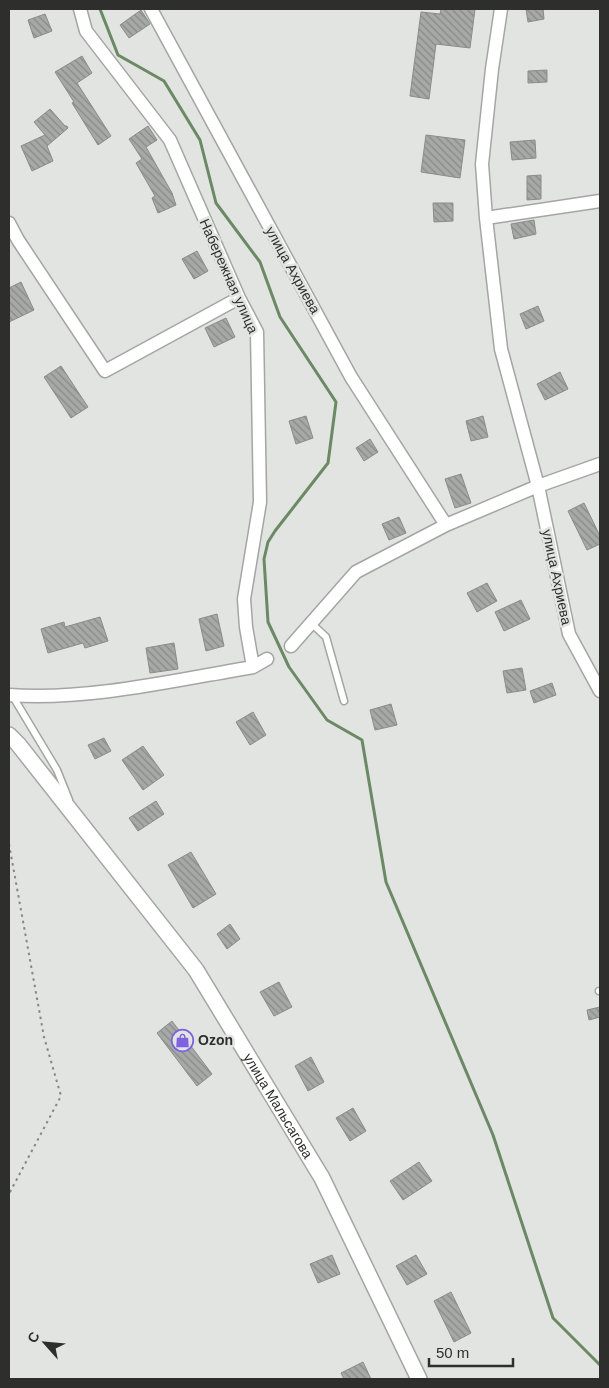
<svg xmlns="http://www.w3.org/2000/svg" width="609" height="1388" viewBox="0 0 609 1388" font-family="Helvetica,sans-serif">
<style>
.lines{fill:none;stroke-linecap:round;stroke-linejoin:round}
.stream{stroke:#6a8964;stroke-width:3}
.building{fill:url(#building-back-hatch);stroke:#898c89}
.service-casing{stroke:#a4a6a3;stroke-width:9}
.minor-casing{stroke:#a4a6a3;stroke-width:15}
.tertiary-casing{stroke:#a4a6a3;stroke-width:18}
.path{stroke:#858785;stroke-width:2;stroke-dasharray:2.5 4;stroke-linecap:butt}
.service{stroke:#fff;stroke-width:6}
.minor{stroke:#fff;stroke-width:12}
.tertiary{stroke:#fff;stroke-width:15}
.labels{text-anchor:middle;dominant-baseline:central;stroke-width:5;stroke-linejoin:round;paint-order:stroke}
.street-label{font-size:14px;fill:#2e2f2d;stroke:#e1e4e1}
.poi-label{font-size:14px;font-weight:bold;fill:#2e2f2d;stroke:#e1e4e1;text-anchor:start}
</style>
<defs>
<pattern id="building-back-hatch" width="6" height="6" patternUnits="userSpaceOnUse" patternTransform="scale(1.25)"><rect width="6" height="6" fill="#a6a9a5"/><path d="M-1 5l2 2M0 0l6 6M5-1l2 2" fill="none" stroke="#888a87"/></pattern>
</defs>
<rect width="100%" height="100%" fill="#e1e4e1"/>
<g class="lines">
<path class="stream" d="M 100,9 L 118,55 L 164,81 L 200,140 L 216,203 L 260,262 L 280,317 L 336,402 L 328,463 L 275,531 L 268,542 L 264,559 L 268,622 L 289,667 L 327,720 L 362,740 L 386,882 L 493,1135 L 553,1318 L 600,1365"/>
</g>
<path class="building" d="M 441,9 L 475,9 L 470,48 L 436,44 L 429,99 L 410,96 L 421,12 L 440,14 Z
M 526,9 L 543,9 L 544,19 L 528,22 Z
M 141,10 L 150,24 L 129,38 L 120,25 Z
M 45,14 L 52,31 L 34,38 L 28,20 Z
M 82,56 L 92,73 L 77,83 L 111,136 L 98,145 L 72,103 L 74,102 L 55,72 Z
M 547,70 L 547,82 L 528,83 L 528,71 Z
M 50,109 L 65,126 L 67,126 L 68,128 L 47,146 L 53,161 L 32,171 L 21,146 L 45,135 L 34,122 Z
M 148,126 L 157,140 L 146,147 L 172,193 L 176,205 L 158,213 L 152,198 L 155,196 L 136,163 L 142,159 L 129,139 Z
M 426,135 L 465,140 L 460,178 L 421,172 Z
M 535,140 L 536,158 L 512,160 L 510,142 Z
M 541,175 L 541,199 L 527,200 L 527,176 Z
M 433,203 L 453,203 L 453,221 L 434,222 Z
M 534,220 L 536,234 L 514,239 L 511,224 Z
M 197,251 L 208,271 L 194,279 L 182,259 Z
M 21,282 L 34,310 L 9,322 L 9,288 Z
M 538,306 L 544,321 L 526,329 L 520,314 Z
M 226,318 L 235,337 L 214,347 L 205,328 Z
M 61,366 L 88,407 L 71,418 L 44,377 Z
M 560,372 L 568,389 L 545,400 L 537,384 Z
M 306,416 L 313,438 L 296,444 L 289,421 Z
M 483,416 L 488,437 L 471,441 L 466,421 Z
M 370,439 L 378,452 L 364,461 L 356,448 Z
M 461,474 L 471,503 L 455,508 L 445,479 Z
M 584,503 L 600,536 L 600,544 L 587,550 L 568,511 Z
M 399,517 L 406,533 L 389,540 L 382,524 Z
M 487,583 L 497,601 L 477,612 L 467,593 Z
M 521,600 L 530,619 L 504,631 L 495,612 Z
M 217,614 L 224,646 L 206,651 L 199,619 Z
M 100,617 L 108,641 L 85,648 L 83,643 L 48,653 L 41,629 L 64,622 L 65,627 Z
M 174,643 L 178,669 L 150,673 L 146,648 Z
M 522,668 L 526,690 L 507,693 L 503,671 Z
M 552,683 L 556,695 L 534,703 L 530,691 Z
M 391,704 L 397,725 L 375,730 L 370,710 Z
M 253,712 L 266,735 L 250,745 L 236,722 Z
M 104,738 L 111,751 L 95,759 L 88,745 Z
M 143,746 L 164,775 L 143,790 L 122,760 Z
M 156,801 L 164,814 L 138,831 L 129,818 Z
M 191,852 L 216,894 L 193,908 L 168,865 Z
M 230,924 L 240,939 L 227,949 L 217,934 Z
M 279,982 L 292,1007 L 274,1016 L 260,992 Z
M 600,1007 L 600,1017 L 589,1020 L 587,1010 Z
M 172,1021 L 212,1074 L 197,1086 L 157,1033 Z
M 311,1057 L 324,1082 L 308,1091 L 295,1066 Z
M 353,1108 L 366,1131 L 350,1141 L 336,1118 Z
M 419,1162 L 432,1181 L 403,1200 L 390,1181 Z
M 332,1255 L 340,1274 L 318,1283 L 310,1264 Z
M 416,1255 L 427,1274 L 407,1285 L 396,1266 Z
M 451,1292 L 471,1333 L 454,1342 L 434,1301 Z
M 363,1362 L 371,1379 L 344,1379 L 341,1373 Z"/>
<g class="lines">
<defs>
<path id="service" d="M 311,623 L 326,637 L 344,701
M 12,695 L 57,770 L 69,800
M 599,991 L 600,991"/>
<path id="minor" d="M 80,9 L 86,31 L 170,140 L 239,298 L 257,332 L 260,502 L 244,599 L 246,627 L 253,667
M 151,9 L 351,377 L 446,525
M 501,9 L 492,69 L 482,164 L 486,218 L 501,349 L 538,486 L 569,634 L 600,691
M 486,218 L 600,201
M 9,223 L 18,240 L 105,371 L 239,298
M 291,646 L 356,572 L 446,525 L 538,486 L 600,464
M 9,695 C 87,701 176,680 253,667 L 267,659"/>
<g id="tertiary">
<path id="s1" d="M 9,735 L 18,744 L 196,970 L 322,1178 L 419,1379"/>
</g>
</defs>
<use href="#service" class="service-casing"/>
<use href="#minor" class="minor-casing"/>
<use href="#tertiary" class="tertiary-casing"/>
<path class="path" d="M 9,844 L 44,1037 L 61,1096 L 9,1194"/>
<use href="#service" class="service"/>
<use href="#minor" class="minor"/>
<use href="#tertiary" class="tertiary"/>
</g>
<defs>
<symbol id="shop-ring" viewBox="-11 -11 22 22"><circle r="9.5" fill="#e1e4e1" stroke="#7f62dd" stroke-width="1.5"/><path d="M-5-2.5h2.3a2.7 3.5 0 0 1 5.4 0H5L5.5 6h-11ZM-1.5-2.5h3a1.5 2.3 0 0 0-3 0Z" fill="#7f62dd"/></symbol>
</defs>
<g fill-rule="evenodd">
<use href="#shop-ring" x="170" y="1028" width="25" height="25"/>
</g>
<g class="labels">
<g class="street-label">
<text transform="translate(293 270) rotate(61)">улица Ахриева</text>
<text transform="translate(229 276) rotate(66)">Набережная улица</text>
<text transform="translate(557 577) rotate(78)">улица Ахриева</text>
<text stroke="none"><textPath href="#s1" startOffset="459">улица Мальсагова</textPath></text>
</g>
<g class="poi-label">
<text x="198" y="1040">Ozon</text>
</g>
</g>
<rect width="609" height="1388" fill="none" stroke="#2e2f2d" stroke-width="20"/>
<g transform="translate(45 1343) rotate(297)" stroke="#e1e4e1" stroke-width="4" paint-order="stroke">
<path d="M0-4L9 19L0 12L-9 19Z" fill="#2e2f2d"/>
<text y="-8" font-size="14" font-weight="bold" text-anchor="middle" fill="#2e2f2d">С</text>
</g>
<path d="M429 1358v8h84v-8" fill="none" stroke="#2e2f2d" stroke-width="2.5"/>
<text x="436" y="1358" font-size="15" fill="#2e2f2d" stroke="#e1e4e1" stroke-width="4" paint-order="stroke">50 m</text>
</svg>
